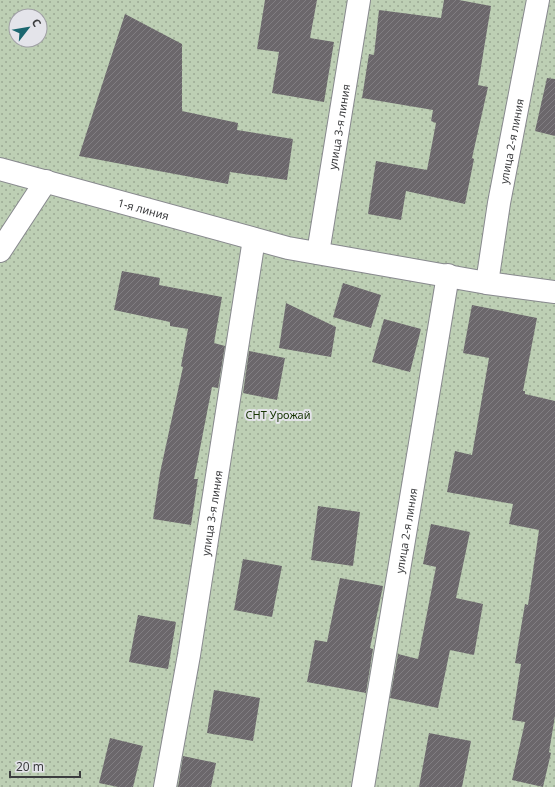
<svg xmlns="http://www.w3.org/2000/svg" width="555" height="787" viewBox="0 0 555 787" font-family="'Noto Sans',sans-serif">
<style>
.garden{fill:url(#garden-dots);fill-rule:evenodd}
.building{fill:url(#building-hatch)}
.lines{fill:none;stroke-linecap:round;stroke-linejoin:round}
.minor-casing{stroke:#88898e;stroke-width:24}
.minor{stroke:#fff;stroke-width:22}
.labels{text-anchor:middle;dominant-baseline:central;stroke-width:4;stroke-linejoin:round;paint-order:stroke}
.street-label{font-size:11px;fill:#3c3d3f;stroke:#e4e4ea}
.park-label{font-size:11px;fill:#153400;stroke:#e4e4ea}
</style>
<defs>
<pattern id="garden-dots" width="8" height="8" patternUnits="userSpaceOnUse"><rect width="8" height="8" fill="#bdcfb4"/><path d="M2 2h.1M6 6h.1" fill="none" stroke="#9ba994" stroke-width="1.8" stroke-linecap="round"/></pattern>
<pattern id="building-hatch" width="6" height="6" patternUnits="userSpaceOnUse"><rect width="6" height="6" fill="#6b676b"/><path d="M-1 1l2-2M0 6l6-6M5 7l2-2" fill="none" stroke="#817e82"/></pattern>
</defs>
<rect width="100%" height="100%" fill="#e4e4ea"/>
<path class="garden" d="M 0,0 L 555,0 L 555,787 L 0,787 ZM 16,16 L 40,16 L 40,40 L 16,40 Z"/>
<path class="building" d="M 265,0 L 317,0 L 310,38 L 334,42 L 324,102 L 272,93 L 279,52 L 257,49 Z
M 444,0 L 459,0 L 491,6 L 478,85 L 488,87 L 472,158 L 474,159 L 465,204 L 406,191 L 401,220 L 368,214 L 376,161 L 427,170 L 436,123 L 431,121 L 433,110 L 362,98 L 369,54 L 374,55 L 379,10 L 441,18 Z
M 125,14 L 182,44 L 182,111 L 238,123 L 237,130 L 293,139 L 287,180 L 230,172 L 228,184 L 79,156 Z
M 547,78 L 555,79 L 555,136 L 535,131 Z
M 122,271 L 160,278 L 159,285 L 222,297 L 214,343 L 225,346 L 218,388 L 212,387 L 194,479 L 198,479 L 191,525 L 153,519 L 160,473 L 183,367 L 181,366 L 188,329 L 170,326 L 170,322 L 114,310 Z
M 343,283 L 381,295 L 371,328 L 333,317 Z
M 286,303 L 336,327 L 331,357 L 279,348 Z
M 472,305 L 537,318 L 523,391 L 525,391 L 525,394 L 555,401 L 555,716 L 549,752 L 551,753 L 543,787 L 512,780 L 525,722 L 512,720 L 521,664 L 515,663 L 525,604 L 528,605 L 539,530 L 509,524 L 513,504 L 447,492 L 455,451 L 472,455 L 489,358 L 463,353 Z
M 384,319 L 421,329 L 410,372 L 372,362 Z
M 249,351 L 285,358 L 277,400 L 243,393 Z
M 318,506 L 360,512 L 353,566 L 311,560 Z
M 431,524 L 470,532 L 456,598 L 483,604 L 474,655 L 450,650 L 438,708 L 390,698 L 398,654 L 418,659 L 436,567 L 423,564 Z
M 243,559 L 282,566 L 272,617 L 234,610 Z
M 340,578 L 383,586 L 370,648 L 373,649 L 366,693 L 307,682 L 315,640 L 327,642 Z
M 138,615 L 176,622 L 168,669 L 129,662 Z
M 214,690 L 260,698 L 253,741 L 207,733 Z
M 429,733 L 471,741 L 462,787 L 419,787 Z
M 110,738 L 143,746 L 133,787 L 118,787 L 99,783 Z
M 183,756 L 216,763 L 211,787 L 178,787 Z"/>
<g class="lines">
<defs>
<g id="minor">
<path id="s1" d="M 0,169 L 288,248 L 487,283 L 555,292"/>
<path d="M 0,251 L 46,181"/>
<path id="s2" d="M 318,253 L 359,0"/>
<path id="s3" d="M 487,283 L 499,203 L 538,0"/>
<path id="s4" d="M 165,787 L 189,655 L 254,239"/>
<path id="s5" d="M 363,787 L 448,275"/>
</g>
</defs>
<use href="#minor" class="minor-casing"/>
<use href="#minor" class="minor"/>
</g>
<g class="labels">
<g class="street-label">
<text stroke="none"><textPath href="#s2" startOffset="128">улица 3-я линия</textPath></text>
<text stroke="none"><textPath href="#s3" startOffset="144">улица 2-я линия</textPath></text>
<text stroke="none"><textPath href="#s1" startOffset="149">1-я линия</textPath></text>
<text stroke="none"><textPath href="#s4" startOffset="278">улица 3-я линия</textPath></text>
<text stroke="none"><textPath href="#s5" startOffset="260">улица 2-я линия</textPath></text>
</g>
<g class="park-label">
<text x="278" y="414">СНТ Урожай</text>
</g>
</g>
<g transform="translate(28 28) rotate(59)"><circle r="19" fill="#e4e4ea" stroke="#a1a1a6"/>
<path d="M0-3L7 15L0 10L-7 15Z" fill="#1a666f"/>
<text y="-6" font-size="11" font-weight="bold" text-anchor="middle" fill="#3c3d3f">С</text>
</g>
<path d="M10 771v6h70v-6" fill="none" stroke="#3c3d3f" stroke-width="2"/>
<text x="16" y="771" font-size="12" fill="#3c3d3f" stroke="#e4e4ea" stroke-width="3" paint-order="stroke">20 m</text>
</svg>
